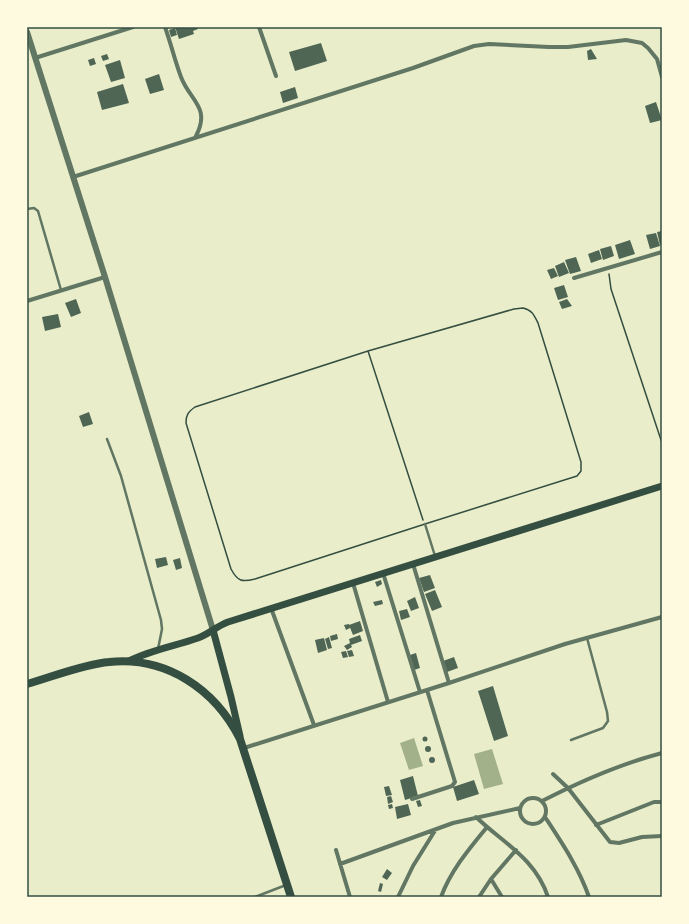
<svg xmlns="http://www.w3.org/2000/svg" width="689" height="924" viewBox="0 0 689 924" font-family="Arial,sans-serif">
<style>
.water{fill:#a3b18a}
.building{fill:#4f6655}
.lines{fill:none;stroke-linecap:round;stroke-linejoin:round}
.path{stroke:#344e41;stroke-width:1.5}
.service{stroke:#617663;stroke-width:2.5}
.minor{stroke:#617663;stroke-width:4}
.tertiary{stroke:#617663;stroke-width:6}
.secondary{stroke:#344e41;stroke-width:7}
.trunk{stroke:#344e41;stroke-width:8}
.neatline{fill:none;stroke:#344e41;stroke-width:1.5}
</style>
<rect width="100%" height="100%" fill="#e9edc9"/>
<path class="water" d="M 414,738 L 423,766 L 409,770 L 400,743 Z
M 492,749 L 503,784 L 484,789 L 474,754 Z"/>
<path class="building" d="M 175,27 L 197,27 L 198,29 L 193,31 L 194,34 L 179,39 Z
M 175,28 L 177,35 L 171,37 L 169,30 Z
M 321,43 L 327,61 L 295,71 L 289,52 Z
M 591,49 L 597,59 L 588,60 L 587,51 Z
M 107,54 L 109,59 L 103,61 L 101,56 Z
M 94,58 L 96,64 L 90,66 L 88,60 Z
M 120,60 L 125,78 L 111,82 L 105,65 Z
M 159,74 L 164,90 L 150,94 L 145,79 Z
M 123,84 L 129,103 L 102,110 L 97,92 Z
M 295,87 L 298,98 L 283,103 L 280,92 Z
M 656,102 L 662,120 L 650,123 L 645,106 Z
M 662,231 L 662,244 L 660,245 L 657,232 Z
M 656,233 L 660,246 L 650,249 L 646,235 Z
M 630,240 L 635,254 L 619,259 L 615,245 Z
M 611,246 L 614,256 L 603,260 L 600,249 Z
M 599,250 L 602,259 L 591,263 L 588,254 Z
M 576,257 L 581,271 L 570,274 L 565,260 Z
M 564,262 L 569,273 L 559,277 L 555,266 Z
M 554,268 L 558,276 L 551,279 L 547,270 Z
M 564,285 L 568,297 L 558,300 L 554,288 Z
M 76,299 L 81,313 L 71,317 L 65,303 Z
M 567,299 L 572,306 L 562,309 L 559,302 Z
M 58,314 L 61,327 L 45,331 L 42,317 Z
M 89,412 L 93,424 L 83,427 L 79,416 Z
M 166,557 L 168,565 L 157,568 L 155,559 Z
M 180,558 L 182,568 L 176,570 L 173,560 Z
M 430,575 L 435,588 L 424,592 L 419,578 Z
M 381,580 L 382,584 L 377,587 L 375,582 Z
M 435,590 L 442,607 L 432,611 L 425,594 Z
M 415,597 L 419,608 L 411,611 L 407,601 Z
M 382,600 L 383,604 L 375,606 L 373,602 Z
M 407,609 L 410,617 L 401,620 L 399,611 Z
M 360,621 L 363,631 L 353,635 L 349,625 Z
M 349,624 L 350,628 L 346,630 L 344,625 Z
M 337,634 L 338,639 L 331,641 L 330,636 Z
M 360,635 L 362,641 L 351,645 L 352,647 L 347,650 L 344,646 L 350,643 L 349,639 Z
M 329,637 L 332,648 L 328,649 L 325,639 Z
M 324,638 L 327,650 L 318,653 L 315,640 Z
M 352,650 L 354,656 L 349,657 L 347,651 Z
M 346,651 L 348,657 L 343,658 L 341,652 Z
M 416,653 L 420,668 L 414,670 L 410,655 Z
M 454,657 L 458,668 L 447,672 L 443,661 Z
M 493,686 L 508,736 L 494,741 L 478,691 Z
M422.5 739a2.5 2.5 0 1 1 5 0a2.5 2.5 0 1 1-5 0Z
M425 749a3 3 0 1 1 6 0a3 3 0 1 1-6 0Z
M429 760a3 3 0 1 1 6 0a3 3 0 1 1-6 0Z
M 413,776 L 418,796 L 405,800 L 400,780 Z
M 474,780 L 479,794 L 457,801 L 453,787 Z
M 389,786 L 392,795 L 386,796 L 384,787 Z
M 391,796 L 393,802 L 388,804 L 387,797 Z
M 420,800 L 422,806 L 418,807 L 416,801 Z
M 392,804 L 393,808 L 389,809 L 388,805 Z
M 408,804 L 411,815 L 397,819 L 395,807 Z
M 387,869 L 392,873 L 387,880 L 382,877 Z
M 380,883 L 383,884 L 381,892 L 378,891 Z"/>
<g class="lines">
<path class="path" d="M 609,274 L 611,289 L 662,443
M 523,308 C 532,310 534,315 538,323 L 581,462 L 581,471 L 577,476 L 425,524 L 255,579 C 242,582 238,582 231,569 L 186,423 C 186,415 188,412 195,407 L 368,351 L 514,309 Z
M 368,351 L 423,520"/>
<path class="service" d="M 27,209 L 34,208 L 38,211 L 61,290
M 107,439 L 121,476 L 161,620 L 162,629 L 158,649
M 425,524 L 435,556
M 571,740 L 603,728 L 608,721 L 607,712 L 587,638
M 255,897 L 286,885"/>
<path class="minor" d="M 165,27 C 171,44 175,61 181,77 C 190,101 211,107 196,136
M 259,27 L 276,76
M 35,58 L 133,27
M 73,177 L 413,68 L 474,46 L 489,44 L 549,47 L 568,47 L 626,40 L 642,43 L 648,48 L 657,59 L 662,77
M 574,278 L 662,252
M 27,301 L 105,277
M 413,564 L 449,683
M 383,573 L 420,692
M 353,583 L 388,702
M 271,608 L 314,725
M 244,748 L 449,683 L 565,644 L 662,617
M 553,774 L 568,788 L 610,842 L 619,843 L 642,837 L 662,836
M520 811a13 13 0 1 1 26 0a13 13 0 1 1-26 0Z
M 412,799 L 452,786 L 455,782 L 427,690
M 542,801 C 581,781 620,764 662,753
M 476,817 C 503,843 535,858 548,897
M 545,817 C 562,843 579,868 589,897
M 596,825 L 654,802 L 662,802
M 336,850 L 350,897
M 340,864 L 453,823 L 520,808
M 491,879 L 502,897
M 398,897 L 413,866 L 436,829
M 441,897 C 451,870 469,849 487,827
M 479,897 L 491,879 L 516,850"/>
<path class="tertiary" d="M 27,32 L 105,277 L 213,630"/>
<path class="secondary" d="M 213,630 L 231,697 L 240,736
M 129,661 C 151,650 175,646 198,638 C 209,634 217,626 228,622 L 662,486"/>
<path class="trunk" d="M 27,684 C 52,677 84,664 109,662 C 166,656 215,689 240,739 L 291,897"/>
</g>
<rect width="689" height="924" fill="none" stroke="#fefae0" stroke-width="56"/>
<rect x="28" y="28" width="633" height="868" class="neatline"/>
</svg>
